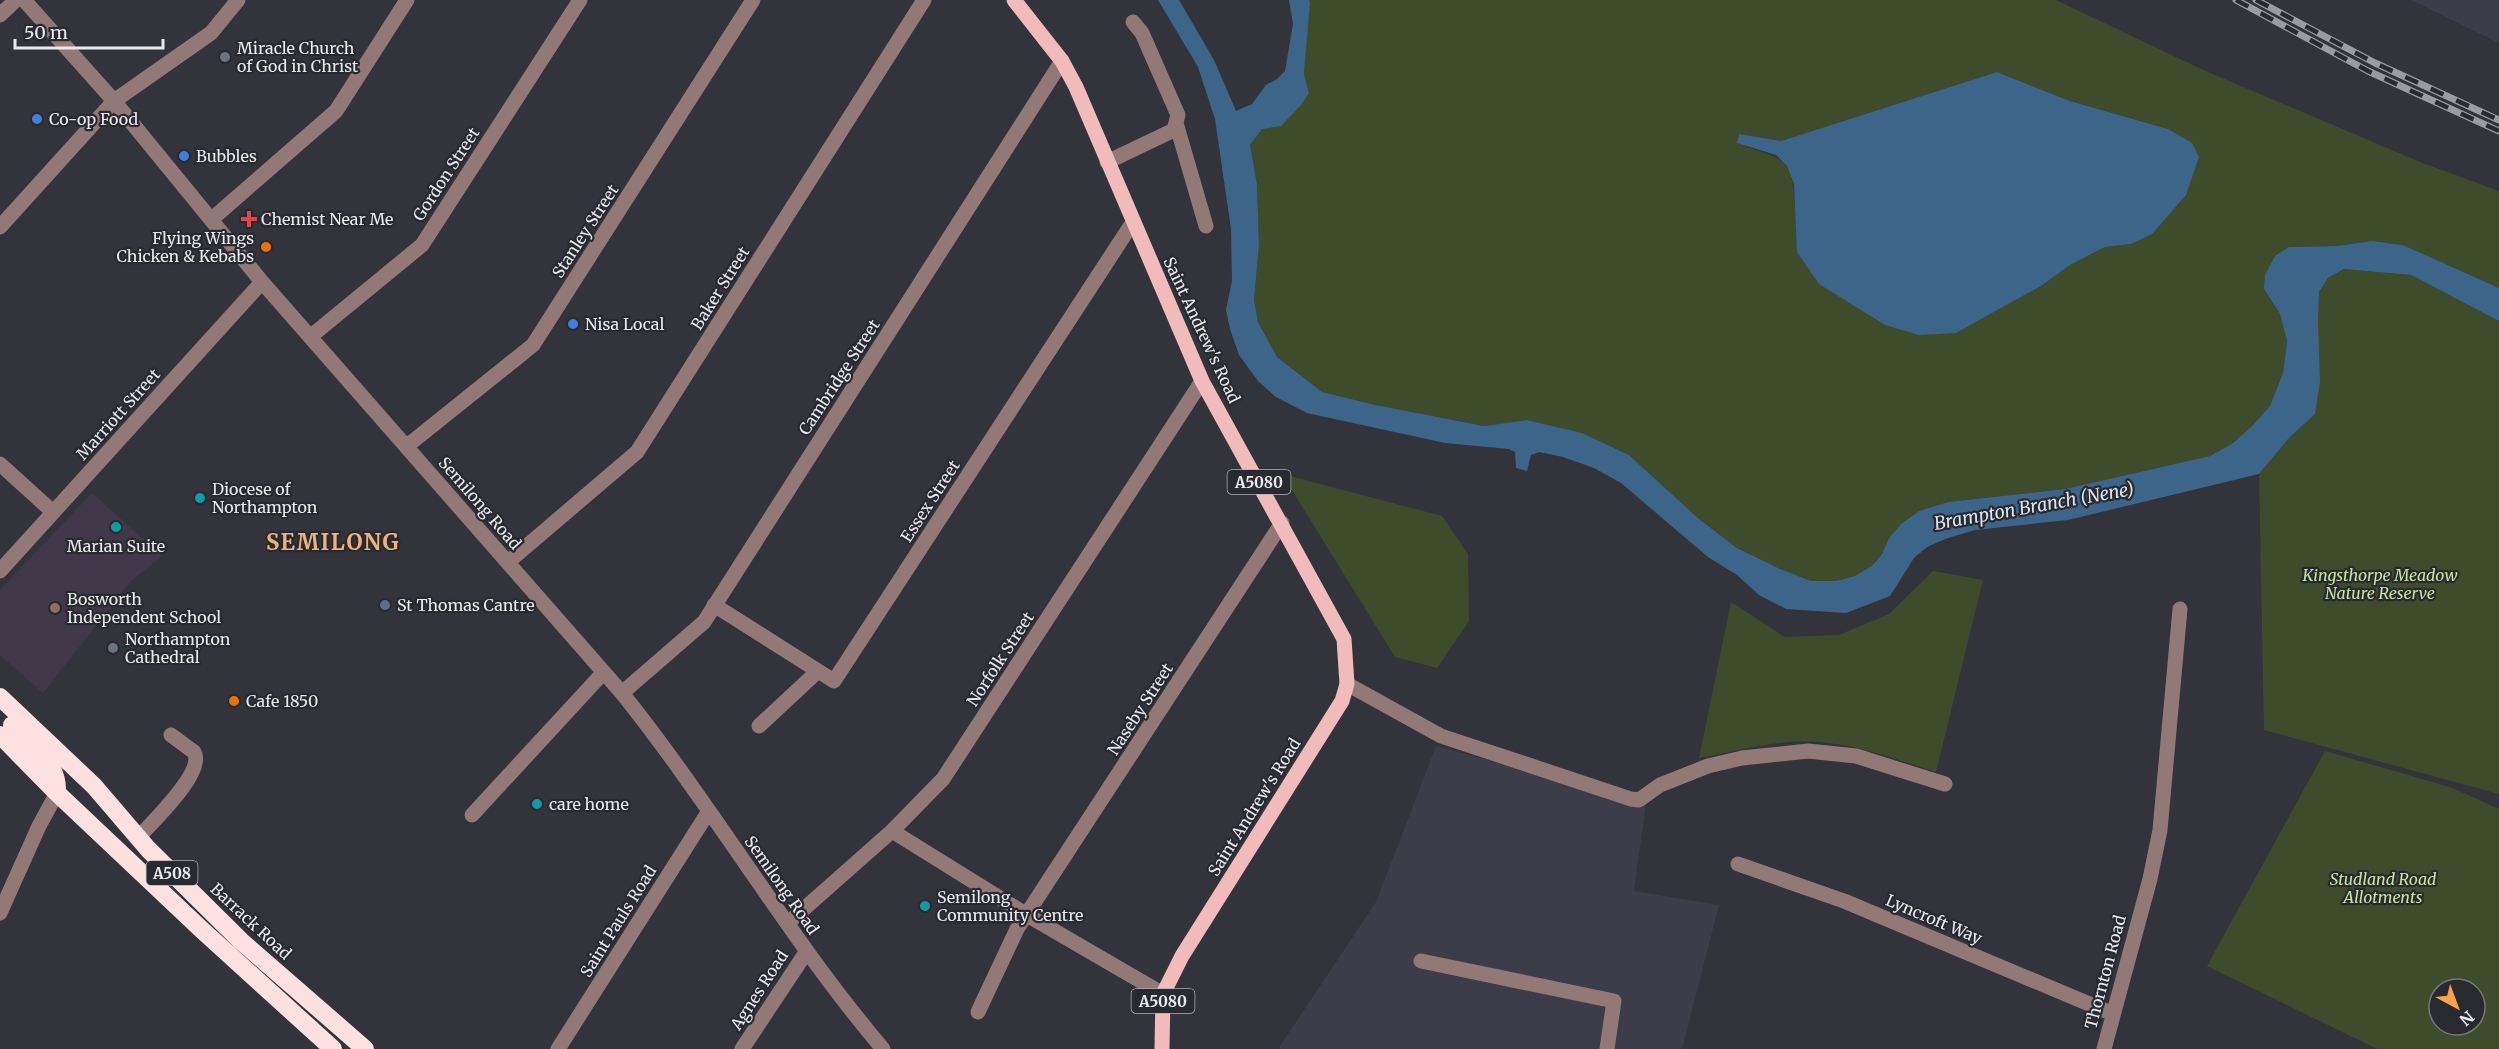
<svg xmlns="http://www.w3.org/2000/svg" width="2499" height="1049" viewBox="0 0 2499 1049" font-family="Merriweather,serif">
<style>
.built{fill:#3c3d49}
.education{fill:#403848}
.green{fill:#3e4c2c;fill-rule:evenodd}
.water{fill:#3d658a}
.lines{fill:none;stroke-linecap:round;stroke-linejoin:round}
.minor{stroke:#937878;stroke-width:15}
.major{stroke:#f1bbbb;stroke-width:15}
.highway{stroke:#fce1e0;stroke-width:18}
.rail-casing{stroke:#9b9ba1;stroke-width:7}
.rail{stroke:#292930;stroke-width:4.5;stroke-dasharray:14;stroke-linecap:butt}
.worship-dot{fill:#6b7280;stroke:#292930;stroke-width:2}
.shop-dot{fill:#3f7fe0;stroke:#292930;stroke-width:2}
.health-dot{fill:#e0444e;stroke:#292930;stroke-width:2}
.food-dot{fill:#e8710a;stroke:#292930;stroke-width:2}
.culture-dot{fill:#0f9aa8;stroke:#292930;stroke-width:2}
.service-dot{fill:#5c6f8a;stroke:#292930;stroke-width:2}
.education-dot{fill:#8d6e63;stroke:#292930;stroke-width:2}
.labels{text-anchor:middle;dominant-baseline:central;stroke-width:4.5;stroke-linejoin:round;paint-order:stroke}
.shield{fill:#292930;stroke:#afafb5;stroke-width:1.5}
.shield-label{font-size:15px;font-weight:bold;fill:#e9e9ee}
.poi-label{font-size:16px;fill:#e9e9ee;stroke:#292930;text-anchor:start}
.street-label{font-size:16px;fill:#e9e9ee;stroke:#292930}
.park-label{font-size:16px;font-style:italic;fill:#c5e69b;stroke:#292930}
.water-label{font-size:18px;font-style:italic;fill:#dae6f2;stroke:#292930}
.district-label{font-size:22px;font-weight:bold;letter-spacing:1.5px;fill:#efb27b;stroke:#292930}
</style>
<rect width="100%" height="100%" fill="#33333b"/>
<path class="built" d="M 2411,0 L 2499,0 L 2499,43 Z
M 1436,746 L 1646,803 L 1634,891 L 1719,905 L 1682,1049 L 1278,1049 L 1376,902 Z"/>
<path class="education" d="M 92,493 L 162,556 L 131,581 L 43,693 L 0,655 L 0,590 Z"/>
<path class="green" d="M 1309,0 L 2056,0 L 2201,69 L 2420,162 L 2499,191 L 2499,288 L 2403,245 L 2372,241 L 2337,246 L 2289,247 L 2264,289 L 2280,314 L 2287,341 L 2283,373 L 2270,406 L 2252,426 L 2233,443 L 2210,456 L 2065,489 L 1948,502 L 1919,511 L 1901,524 L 1889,538 L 1882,554 L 1873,565 L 1855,576 L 1836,581 L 1811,581 L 1778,568 L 1737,548 L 1699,519 L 1629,455 L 1582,433 L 1527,420 L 1485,426 L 1376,405 L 1322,392 L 1277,357 L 1258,322 L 1254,300 L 1259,245 L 1257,184 L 1250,145 L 1262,129 L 1309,93 L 1304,74 ZM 1997,72 L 2070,101 L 2168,129 L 2199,157 L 2193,174 L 2131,244 L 2105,247 L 2070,265 L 2041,286 L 1956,333 L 1795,204 C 1793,152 1776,159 1737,143 L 1739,134 L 1781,141 Z
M 2344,269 L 2411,275 L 2499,321 L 2499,794 L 2264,730 L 2259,474 L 2289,438 L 2315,414 L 2319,292 L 2328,278 Z
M 1282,474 L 1442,516 L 1468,554 L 1469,621 L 1437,668 L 1395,657 Z
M 1933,571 L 1983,580 L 1936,772 C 1901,761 1865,747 1828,743 C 1785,737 1741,750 1699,758 L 1731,602 L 1785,637 L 1839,635 L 1889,614 Z
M 2325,751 L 2453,788 L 2499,809 L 2499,1049 L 2377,1049 L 2207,966 ZM 2439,989 L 2475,989 L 2475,1025 L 2439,1025 Z"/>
<path class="water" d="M 1158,0 L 1179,0 L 1214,60 L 1236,111 L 1252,104 L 1266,85 L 1277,79 L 1285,71 L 1293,24 L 1289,0 L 1309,0 L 1310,2 L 1304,74 L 1309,93 L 1301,105 L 1281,126 L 1262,129 L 1250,145 L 1257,184 L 1259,245 L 1254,300 L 1258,322 L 1277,357 L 1322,392 L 1376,405 L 1484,426 L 1527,420 L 1582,433 L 1629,455 L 1699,519 L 1737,548 L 1778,568 L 1811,581 L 1836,581 L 1855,576 L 1873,565 L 1882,554 L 1889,538 L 1901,524 L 1919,511 L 1948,502 L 2065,489 L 2210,456 L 2233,443 L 2252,426 L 2270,406 L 2283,373 L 2287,341 L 2280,314 L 2264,289 L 2265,275 L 2275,256 L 2289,247 L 2337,246 L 2372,241 L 2403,245 L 2499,288 L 2499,321 L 2411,275 L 2344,269 L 2328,278 L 2319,292 L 2318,324 L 2320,382 L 2315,414 L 2289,438 L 2259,474 L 2068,520 L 1975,530 L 1945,539 L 1927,547 L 1914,558 L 1890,596 L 1846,613 L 1786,609 L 1759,595 L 1737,575 L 1708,557 L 1621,483 L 1594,468 L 1563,457 L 1539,452 L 1531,455 L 1527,471 L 1516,468 L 1515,452 L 1509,449 L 1445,443 L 1307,413 L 1276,397 L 1258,381 L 1239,355 L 1230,329 L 1226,310 L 1232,281 L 1231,229 L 1215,119 L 1198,67 Z
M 1997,72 L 2070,101 L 2168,129 L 2192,143 L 2199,157 L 2186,195 L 2152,234 L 2131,244 L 2105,247 L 2070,265 L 2041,286 L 1956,333 L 1919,335 L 1885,325 L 1819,284 L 1797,252 L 1794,184 L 1787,166 L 1776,155 L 1737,143 L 1739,134 L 1781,141 Z"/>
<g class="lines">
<path class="minor" d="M 24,0 L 114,101 L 262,282 L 622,693 C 714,808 788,937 883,1049
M 0,15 L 16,0
M 1176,123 L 1206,226
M 1107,162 L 1174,130 L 1178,115 L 1142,33 L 1133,22
M 212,219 L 336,111 L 407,0
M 0,227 L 114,101 L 211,33 L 238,0
M 310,337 L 422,245 L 580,0
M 407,446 L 533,345 L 753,0
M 0,464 L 53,512
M 508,562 L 637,452 L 924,0
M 0,571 L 262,282
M 714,605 L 834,681 L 1133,222
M 1347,684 L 1441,736 L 1631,799 L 1639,800 L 1660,785 L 1708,766 L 1742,758 L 1808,751 L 1856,756 L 1945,784
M 622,693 L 704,622 L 1062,61
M 759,726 L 818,671
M 472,815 L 603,673
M 892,831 L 1027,915 L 1163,994
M 138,838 C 152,822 206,772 194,752 L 171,735
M 1738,864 L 1844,901 L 2113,1014
M 0,913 L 39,826 L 57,793
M 788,923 L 892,831 L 943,779 L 1202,381
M 1421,961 L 1614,1001 L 1607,1049
M 978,1012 L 1017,929 L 1282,523
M 558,1049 L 709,811
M 742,1049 L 807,951
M 2104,1049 L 2150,879 L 2160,830 L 2180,609"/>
<path class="major" d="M 1014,0 L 1062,61 L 1076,87 L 1202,381 L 1344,639 L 1347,684 L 1342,701 L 1182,956 L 1163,994 L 1162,1049"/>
<path class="highway" d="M 0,697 L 94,786 L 148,849 L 241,941 L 365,1049
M 12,725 C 31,744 58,762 57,791
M 0,735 L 57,793 L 202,930 L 333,1049"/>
<defs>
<path id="rail" d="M 2236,0 L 2368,71 L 2499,131
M 2256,0 L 2375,63 L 2499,120"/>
</defs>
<use href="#rail" class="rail-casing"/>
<use href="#rail" class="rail"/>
</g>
<g class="worship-dot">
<circle cx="225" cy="57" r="6"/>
<circle cx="113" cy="648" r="6"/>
</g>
<g class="shop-dot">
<circle cx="37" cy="119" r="6"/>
<circle cx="184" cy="156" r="6"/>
<circle cx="573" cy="324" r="6"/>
</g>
<path class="health-dot" d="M246 210h6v6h6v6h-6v6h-6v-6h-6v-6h6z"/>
<g class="food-dot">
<circle cx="266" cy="247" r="6"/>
<circle cx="234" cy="701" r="6"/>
</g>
<g class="culture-dot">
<circle cx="200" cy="498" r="6"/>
<circle cx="116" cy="527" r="6"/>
<circle cx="537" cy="804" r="6"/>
<circle cx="925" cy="906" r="6"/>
</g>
<circle class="service-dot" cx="385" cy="605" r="6"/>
<circle class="education-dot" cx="55" cy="608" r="6"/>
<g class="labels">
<g class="shield">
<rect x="1227.5" y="470" width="63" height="24" rx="4.5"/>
<rect x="146.5" y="861" width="51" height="24" rx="4.5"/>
<rect x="1131.5" y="989" width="63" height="24" rx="4.5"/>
</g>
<g class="shield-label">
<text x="1259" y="482">A5080</text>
<text x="172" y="873">A508</text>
<text x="1163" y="1001">A5080</text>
</g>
<g class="poi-label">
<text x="237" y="48">Miracle Church<tspan x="237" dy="18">of God in Christ</tspan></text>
<text x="49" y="119">Co-op Food</text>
<text x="196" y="156">Bubbles</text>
<text x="261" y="219">Chemist Near Me</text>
<text x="254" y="238" text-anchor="end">Flying Wings<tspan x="254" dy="18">Chicken &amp; Kebabs</tspan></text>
<text x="585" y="324">Nisa Local</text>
<text x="212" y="489">Diocese of<tspan x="212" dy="18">Northampton</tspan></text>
<text x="116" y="546" text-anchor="middle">Marian Suite</text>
<text x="67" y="599">Bosworth<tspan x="67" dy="18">Independent School</tspan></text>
<text x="397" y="605">St Thomas Cantre</text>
<text x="125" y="639">Northampton<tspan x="125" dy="18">Cathedral</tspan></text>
<text x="246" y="701">Cafe 1850</text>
<text x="549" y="804">care home</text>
<text x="937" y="897">Semilong<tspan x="937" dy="18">Community Centre</tspan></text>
</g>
<g class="street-label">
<text transform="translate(446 174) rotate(-57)">Gordon Street</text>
<text transform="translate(585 231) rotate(-57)">Stanley Street</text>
<text transform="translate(720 288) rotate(-58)">Baker Street</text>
<text transform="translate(1202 330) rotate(65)">Saint Andrew's Road</text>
<text transform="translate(839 377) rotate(-57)">Cambridge Street</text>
<text transform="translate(118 414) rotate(-48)">Marriott Street</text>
<text transform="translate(930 501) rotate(-57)">Essex Street</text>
<text transform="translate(480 503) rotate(49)">Semilong Road</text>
<text transform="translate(1000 659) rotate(-57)">Norfolk Street</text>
<text transform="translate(1140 709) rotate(-57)">Naseby Street</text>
<text transform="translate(1254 807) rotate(-58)">Saint Andrew's Road</text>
<text transform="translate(782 885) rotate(55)">Semilong Road</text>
<text transform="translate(1934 919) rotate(23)">Lyncroft Way</text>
<text transform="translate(251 921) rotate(43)">Barrack Road</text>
<text transform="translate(618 921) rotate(-58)">Saint Pauls Road</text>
<text transform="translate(2105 972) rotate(-75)">Thornton Road</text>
<text transform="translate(759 990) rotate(-57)">Agnes Road</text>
</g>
<g class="park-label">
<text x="2380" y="575">Kingsthorpe Meadow<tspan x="2380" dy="18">Nature Reserve</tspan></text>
<text x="2383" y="879">Studland Road<tspan x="2383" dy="18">Allotments</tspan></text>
</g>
<g class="water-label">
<text transform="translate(2034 506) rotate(-10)">Brampton Branch (Nene)</text>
</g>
<g class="district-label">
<text x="333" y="542">SEMILONG</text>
</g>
</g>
<g transform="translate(2457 1007) rotate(139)"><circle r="28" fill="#292930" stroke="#76767c" stroke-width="1.5"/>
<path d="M0-4.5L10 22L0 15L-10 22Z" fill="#f8a14a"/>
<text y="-9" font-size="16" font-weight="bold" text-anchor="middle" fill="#e9e9ee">N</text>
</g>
<path d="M15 39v9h148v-9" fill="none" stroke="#e9e9ee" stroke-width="3"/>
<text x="24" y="39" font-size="18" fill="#e9e9ee" stroke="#292930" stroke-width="4.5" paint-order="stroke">50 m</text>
</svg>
